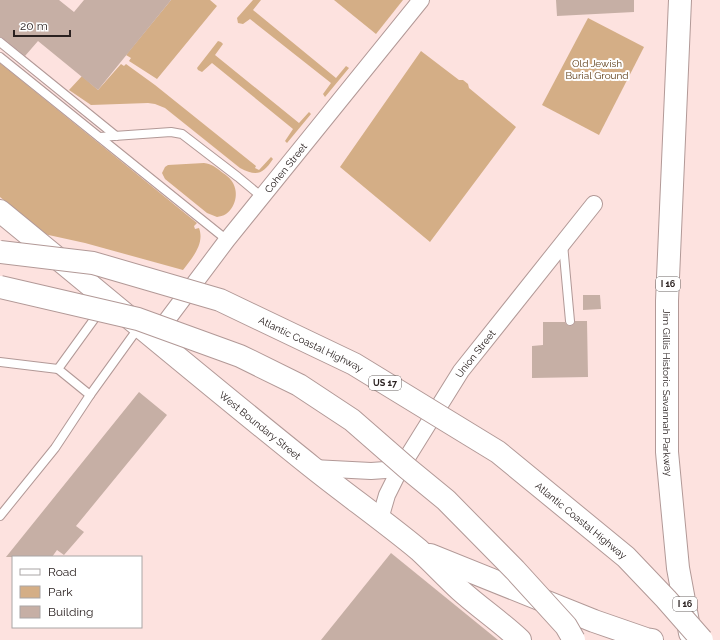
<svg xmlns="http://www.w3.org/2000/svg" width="720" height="640" viewBox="0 0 720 640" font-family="Raleway,sans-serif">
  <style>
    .green { fill: #d4ae86 }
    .building { fill: #c6afa5 }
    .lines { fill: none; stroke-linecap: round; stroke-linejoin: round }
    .lane-casing { stroke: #b29997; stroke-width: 10 }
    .street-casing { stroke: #b29997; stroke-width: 18 }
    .secondary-casing { stroke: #b29997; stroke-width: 24 }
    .highway-casing { stroke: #b29997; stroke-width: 24 }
    .lane { stroke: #fff; stroke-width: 8 }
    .street { stroke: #fff; stroke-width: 16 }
    .secondary { stroke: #fff; stroke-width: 22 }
    .highway { stroke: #fff; stroke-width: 22 }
    .highway-bridge-casing { stroke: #b29997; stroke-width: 24; stroke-linecap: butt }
    .highway-bridge { stroke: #fff; stroke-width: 22 }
    .labels { text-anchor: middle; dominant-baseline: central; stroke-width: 4; stroke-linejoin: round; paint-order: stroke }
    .shield { fill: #fff; stroke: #6a6463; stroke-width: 1 }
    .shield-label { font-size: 9px; font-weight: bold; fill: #2a2120 }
    .park-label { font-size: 10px; fill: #61411b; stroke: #fff }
    .street-label { font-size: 10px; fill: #2a2120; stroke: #fff }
  </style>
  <rect width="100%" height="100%" fill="#fde2df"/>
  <!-- green -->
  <g class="green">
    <path d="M171,0H210L217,6L157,79L129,61L131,58L126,55Z"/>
    <path d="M253,0H261L253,10L336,78L346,66L349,68L325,97L323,94L331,83L250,19L243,24L238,23L237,18Z"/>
    <path d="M334,0H403L376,34Z"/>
    <path d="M588,18L644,47L599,135L542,105Z"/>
    <path d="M218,41L221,42L223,44L215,55L299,123L309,112L311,114L287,143L285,141L293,129L212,63L202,72L198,70L197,68Z"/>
    <path d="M421,51L459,80H463L468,84L469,88L516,127L430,242L340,167Z"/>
    <path d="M0,63L197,223L194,226L195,229L199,228C205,244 192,258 183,270L85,243L44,234L0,197Z"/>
    <path d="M121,64L124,66L126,64L155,85L256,166L255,168L259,170L271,157L273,159C263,174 257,177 240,168L165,108L155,104L148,103L91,105L69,90L82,76L98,90Z"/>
    <path d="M204,163C212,164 217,168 223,173C226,175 229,177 231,180C239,190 237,206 226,214C223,216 220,216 217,217L207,213L165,179L162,173L165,167L168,165Z"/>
  </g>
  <!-- building -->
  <g class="building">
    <path d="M0,0H59L74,12L84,0H171L98,90L38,41L25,56L3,38L0,37Z"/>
    <path d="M556,0H634V12L557,16Z"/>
    <path d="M583,295H600L601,309L583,310Z"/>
    <path d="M575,321H587L588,377L532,378V346L543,345V322H565L566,324L570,326L573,325Z"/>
    <path d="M139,392L167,415L76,526L84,532L64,555L57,550L52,557H6Z"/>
    <path d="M391,553L498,640H321Z"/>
  </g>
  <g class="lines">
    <defs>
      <g id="lane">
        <path d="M0,42L116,136"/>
        <path d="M0,57L227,240"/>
        <path d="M100,137L171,132L182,134L238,177L262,197"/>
        <path d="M563,244L570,321"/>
        <path d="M0,362L58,369"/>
        <path d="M90,395L58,369L100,311"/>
        <path d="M0,516L55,448L90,395L139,327"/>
      </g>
      <g id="street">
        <path id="s1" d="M155,336L227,240L421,0"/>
        <path d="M313,468L371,471L400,469"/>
        <path id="s2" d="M380,519L387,495L400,469L461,371L594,204"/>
      </g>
      <g id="secondary">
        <path id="s3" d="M0,211C104,296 207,383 312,467C347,495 384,521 419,550C433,563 446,577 460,590C480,608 501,622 520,640"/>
        <path d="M430,555L594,621L646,639L652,640"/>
      </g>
      <g id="highway">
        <path id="s4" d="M680,0L667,301V452L678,568L690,633"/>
      </g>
    </defs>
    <!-- lane casing -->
    <use href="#lane" class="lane-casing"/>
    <!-- street casing -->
    <use href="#street" class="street-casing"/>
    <!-- secondary casing -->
    <use href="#secondary" class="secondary-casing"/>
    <!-- highway casing -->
    <use href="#highway" class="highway-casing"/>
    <!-- lane -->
    <use href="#lane" class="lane"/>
    <!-- street -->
    <use href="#street" class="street"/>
    <!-- secondary -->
    <use href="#secondary" class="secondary"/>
    <!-- highway -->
    <use href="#highway" class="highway"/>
    <defs>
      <g id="highway-bridge">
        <path id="s5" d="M0,252L93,263L220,300L354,364L498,452L626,557L666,599L702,640"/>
        <path d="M0,287L138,319L240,356L299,385L352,420L407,468L446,500L515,570L566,626L574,640"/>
      </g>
    </defs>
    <!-- highway-bridge casing -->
    <use href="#highway-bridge" class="highway-bridge-casing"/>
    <!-- highway-bridge -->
    <use href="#highway-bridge" class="highway-bridge"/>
  </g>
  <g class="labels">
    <!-- shield labels -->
    <g class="shield">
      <rect x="656" y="277" width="24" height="14" rx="3"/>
      <rect x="369" y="376" width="32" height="14" rx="3"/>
      <rect x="673" y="597" width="24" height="14" rx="3"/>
    </g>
    <g class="shield-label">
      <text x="668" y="284">I 16</text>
      <text x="385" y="383">US 17</text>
      <text x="685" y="604">I 16</text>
    </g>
    <!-- park labels -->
    <g class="park-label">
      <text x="597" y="63">Old Jewish<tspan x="597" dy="12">Burial Ground</tspan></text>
    </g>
    <!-- street labels -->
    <g class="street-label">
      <text stroke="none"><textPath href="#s1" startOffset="213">Cohen Street</textPath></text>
      <text stroke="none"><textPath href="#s5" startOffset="327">Atlantic Coastal Highway</textPath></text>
      <text stroke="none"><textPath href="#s2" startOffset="192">Union Street</textPath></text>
      <text stroke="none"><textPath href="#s4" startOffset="393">Jim Gillis Historic Savannah Parkway</textPath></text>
      <text stroke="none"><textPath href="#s3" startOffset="337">West Boundary Street</textPath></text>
      <text stroke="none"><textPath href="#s5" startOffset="651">Atlantic Coastal Highway</textPath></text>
    </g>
  </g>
  <!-- legend -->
  <rect x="12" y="556" width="130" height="72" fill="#ffffff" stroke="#aaa6a6"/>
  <rect x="20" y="569" width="20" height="6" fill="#ffffff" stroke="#aaa6a6"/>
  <text x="48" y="576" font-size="12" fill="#2a2120">Road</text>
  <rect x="20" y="586" width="20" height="12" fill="#d4ae86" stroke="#aaa6a6"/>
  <text x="48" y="596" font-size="12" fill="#2a2120">Park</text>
  <rect x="20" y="606" width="20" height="12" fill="#c6afa5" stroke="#aaa6a6"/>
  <text x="48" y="616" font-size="12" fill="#2a2120">Building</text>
  <!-- scale -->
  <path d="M14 30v6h56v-6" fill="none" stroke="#2a2120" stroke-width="2"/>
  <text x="20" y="30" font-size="12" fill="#2a2120" stroke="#ffffff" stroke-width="3" paint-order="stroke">20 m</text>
</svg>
